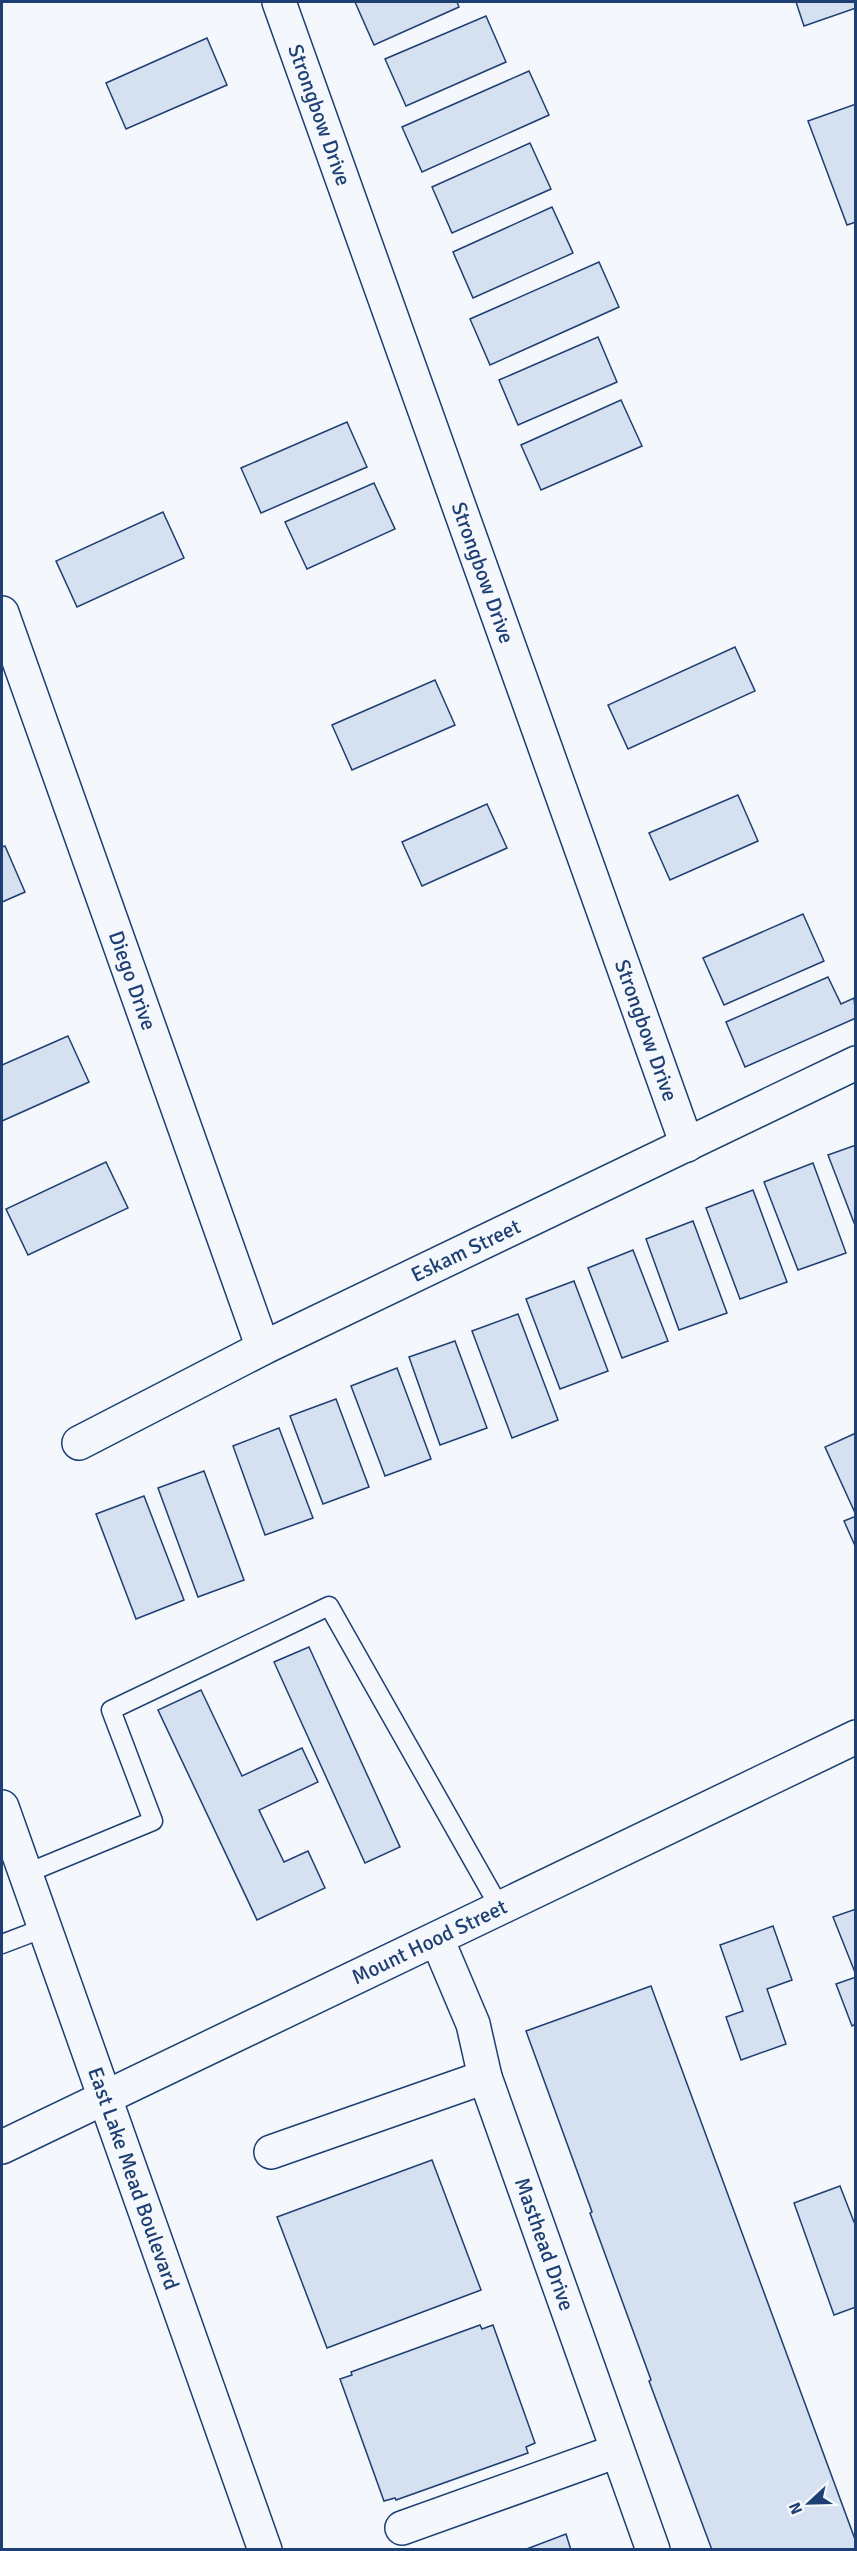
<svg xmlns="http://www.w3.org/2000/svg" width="857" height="2551" viewBox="0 0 857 2551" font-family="Signika,sans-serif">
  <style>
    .building { fill: #d5e0f0; stroke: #1d3f73; stroke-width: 1.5 }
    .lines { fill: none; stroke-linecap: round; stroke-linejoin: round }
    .service-casing { stroke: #1d3f73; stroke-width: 21 }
    .minor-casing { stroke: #1d3f73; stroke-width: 36 }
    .tertiary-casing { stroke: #1d3f73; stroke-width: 36 }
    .primary-casing { stroke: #1d3f73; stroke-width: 36 }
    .service { stroke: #f4f7fb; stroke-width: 18 }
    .minor { stroke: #f4f7fb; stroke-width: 33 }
    .tertiary { stroke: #f4f7fb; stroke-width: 33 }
    .primary { stroke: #f4f7fb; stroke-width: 33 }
    .labels { text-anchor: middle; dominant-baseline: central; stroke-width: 4.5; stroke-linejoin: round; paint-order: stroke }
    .street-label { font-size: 21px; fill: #1d3f73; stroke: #f4f7fb }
  </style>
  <rect width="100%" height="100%" fill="#f4f7fb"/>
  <!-- building -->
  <g class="building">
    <path d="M355,2H457L459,7L374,45Z"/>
    <path d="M796,2H856V8L804,26Z"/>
    <path d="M486,16L506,62L406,106L385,59Z"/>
    <path d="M207,38L227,85L126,129L106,83Z"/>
    <path d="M529,71L549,115L422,172L402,127Z"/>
    <path d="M856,104V222L847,225L808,121Z"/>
    <path d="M530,143L551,189L452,233L432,187Z"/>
    <path d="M552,207L573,253L473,298L453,252Z"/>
    <path d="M599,262L619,307L490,365L470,319Z"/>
    <path d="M598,337L617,382L518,425L499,380Z"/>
    <path d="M621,400L642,446L541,490L521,445Z"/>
    <path d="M347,422L367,467L261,513L241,468Z"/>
    <path d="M374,483L395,529L307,569L285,522Z"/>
    <path d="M163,512L184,558L77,607L56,561Z"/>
    <path d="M735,647L755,691L628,749L608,705Z"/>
    <path d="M435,680L455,725L352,770L332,725Z"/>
    <path d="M738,795L758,841L670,880L649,833Z"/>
    <path d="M487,804L507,848L422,886L402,842Z"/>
    <path d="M5,846L25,892L2,902V847Z"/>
    <path d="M803,914L824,961L724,1005L703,958Z"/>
    <path d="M828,977L841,1004L854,998L856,1018L745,1067L726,1022Z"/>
    <path d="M68,1036L89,1082L2,1121V1065Z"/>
    <path d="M856,1145V1228L828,1155Z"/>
    <path d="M106,1162L128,1208L28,1255L6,1209Z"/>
    <path d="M813,1163L846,1253L798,1270L764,1182Z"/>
    <path d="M753,1190L787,1282L740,1299L706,1208Z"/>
    <path d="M693,1221L727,1313L679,1330L646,1239Z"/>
    <path d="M633,1250L668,1341L622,1358L588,1268Z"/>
    <path d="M574,1281L608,1371L560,1389L526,1299Z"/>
    <path d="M518,1314L558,1420L512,1438L472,1331Z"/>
    <path d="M455,1341L487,1428L440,1445L409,1357Z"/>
    <path d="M397,1368L431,1459L385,1476L351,1386Z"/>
    <path d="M336,1399L369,1487L323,1504L290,1416Z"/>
    <path d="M279,1428L313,1518L265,1535L233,1446Z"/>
    <path d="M856,1433V1515L825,1447Z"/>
    <path d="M204,1471L244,1580L198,1597L158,1488Z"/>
    <path d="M144,1496L184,1600L136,1619L96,1514Z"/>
    <path d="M856,1516V1548L844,1521Z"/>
    <path d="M309,1647L400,1847L365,1863L274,1662Z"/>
    <path d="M201,1690L242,1776L302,1748L318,1782L259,1810L284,1862L308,1851L325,1888L257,1920L158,1710Z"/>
    <path d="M856,1909V1975L833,1917Z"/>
    <path d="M773,1926L792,1980L767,1989L786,2044L741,2060L726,2017L743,2011L720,1945Z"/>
    <path d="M856,1977V2024L852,2026L836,1984Z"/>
    <path d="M651,1986L856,2542V2550H712L649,2381L651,2380L590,2213L592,2212L526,2031Z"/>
    <path d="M432,2160L481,2290L327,2348L277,2217Z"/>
    <path d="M840,2186L854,2222L856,2221V2307L834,2315L794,2203Z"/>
    <path d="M480,2325L482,2329L493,2325L535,2443L526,2447L528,2453L396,2500L395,2498L384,2501L340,2379L352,2375L351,2372Z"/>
    <path d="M566,2534L571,2550H524Z"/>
  </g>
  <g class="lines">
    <defs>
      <g id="service">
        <path d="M25,1874L153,1821L111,1710L329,1606L500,1908"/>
        <path d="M2,1944L44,1928"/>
      </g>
      <g id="minor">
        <path id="s1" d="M279,2L687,1145"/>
        <path id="s2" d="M2,613L263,1348"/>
        <path id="s3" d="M79,1443L263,1348L856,1063"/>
        <path id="s4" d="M437,1939L473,2024L485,2077L653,2550"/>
        <path d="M271,2152L485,2077"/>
        <path d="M402,2528L617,2451"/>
      </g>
      <g id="tertiary">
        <path id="s5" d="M2,2147L856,1737"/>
      </g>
      <g id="primary">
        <path id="s6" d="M2,1807L265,2550"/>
      </g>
    </defs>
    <!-- service casing -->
    <use href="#service" class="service-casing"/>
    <!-- minor casing -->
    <use href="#minor" class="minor-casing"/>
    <!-- tertiary casing -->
    <use href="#tertiary" class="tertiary-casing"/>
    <!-- primary casing -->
    <use href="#primary" class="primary-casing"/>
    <!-- service -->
    <use href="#service" class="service"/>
    <!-- minor -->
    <use href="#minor" class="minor"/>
    <!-- tertiary -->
    <use href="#tertiary" class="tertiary"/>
    <!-- primary -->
    <use href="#primary" class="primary"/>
  </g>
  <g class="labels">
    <!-- street labels -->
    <g class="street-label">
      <text stroke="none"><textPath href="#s1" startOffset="120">Strongbow Drive</textPath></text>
      <text stroke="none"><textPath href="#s1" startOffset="606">Strongbow Drive</textPath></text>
      <text stroke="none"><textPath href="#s2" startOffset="390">Diego Drive</textPath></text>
      <text stroke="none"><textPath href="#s1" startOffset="1092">Strongbow Drive</textPath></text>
      <text stroke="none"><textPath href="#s3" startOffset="432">Eskam Street</textPath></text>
      <text stroke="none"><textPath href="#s5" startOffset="474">Mount Hood Street</textPath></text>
      <text stroke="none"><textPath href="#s6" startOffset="394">East Lake Mead Boulevard</textPath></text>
      <text stroke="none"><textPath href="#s4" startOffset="324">Masthead Drive</textPath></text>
    </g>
  </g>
  <!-- border -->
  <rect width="857" height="2551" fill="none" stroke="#1d3f73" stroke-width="6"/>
  <!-- north arrow -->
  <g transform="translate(809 2503) rotate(248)" stroke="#f4f7fb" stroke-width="4.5" paint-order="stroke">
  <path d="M0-4.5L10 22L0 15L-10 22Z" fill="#1d3f73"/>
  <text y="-9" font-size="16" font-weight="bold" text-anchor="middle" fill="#1d3f73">N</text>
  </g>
</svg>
